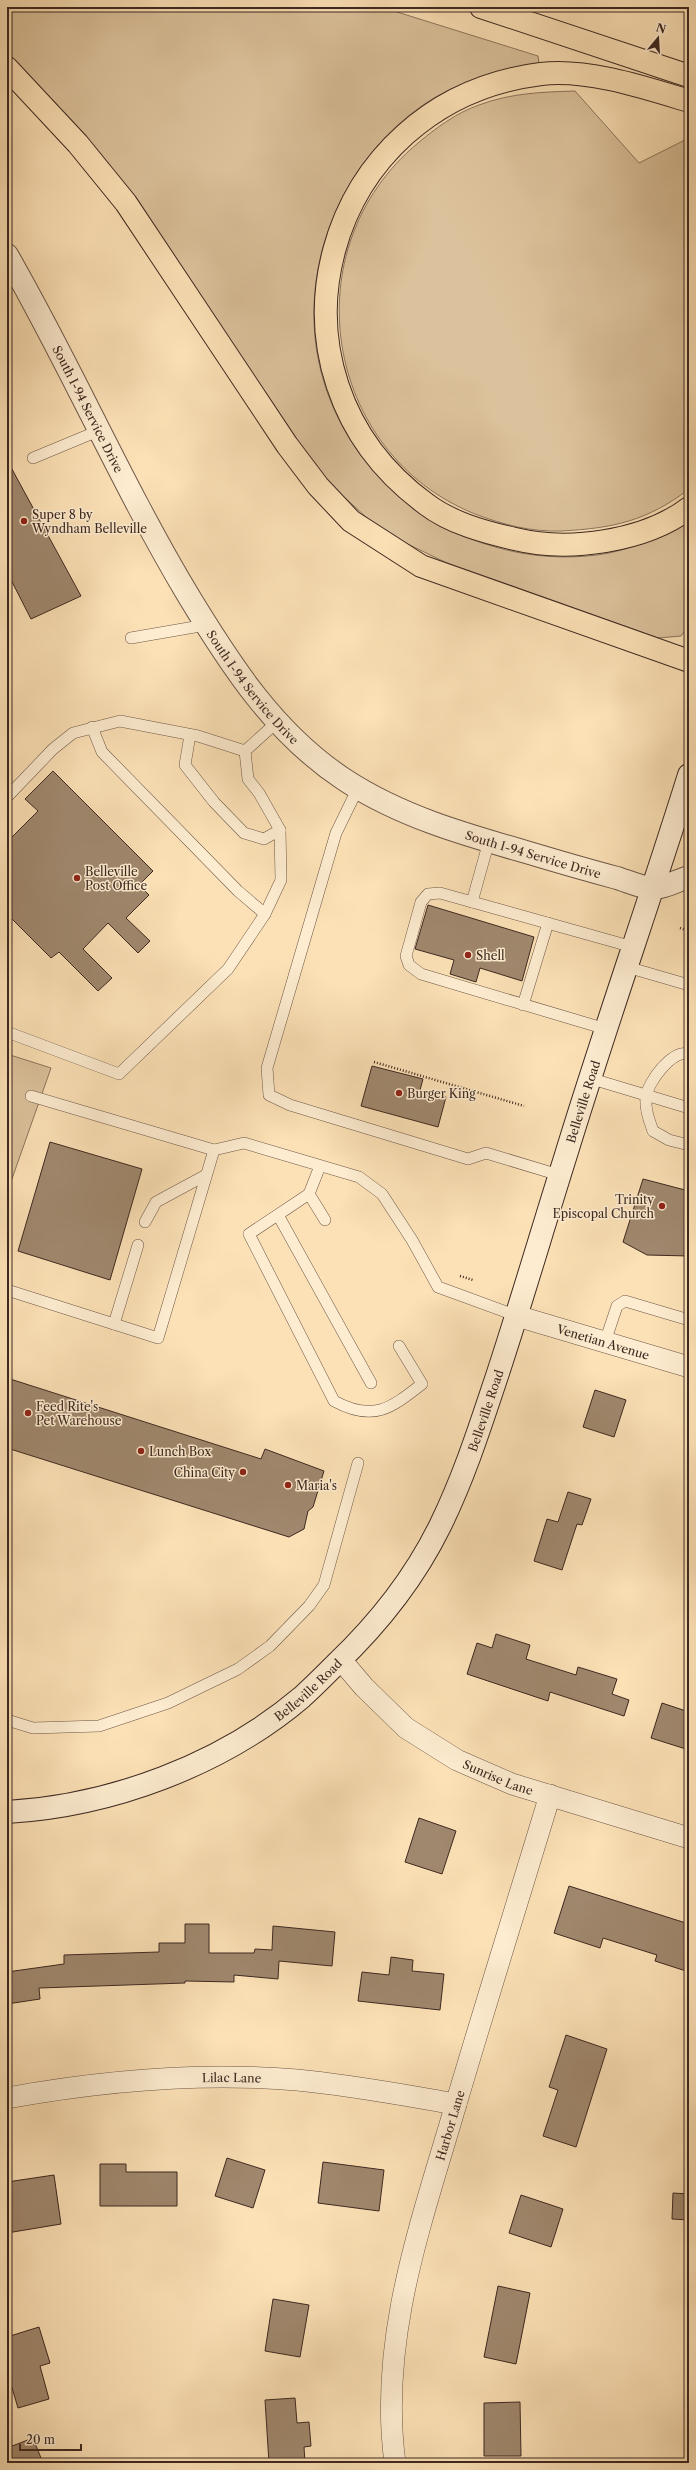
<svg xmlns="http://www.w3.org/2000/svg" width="696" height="2470" viewBox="0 0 696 2470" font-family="'Libre Caslon Text',serif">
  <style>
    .green { fill: #dcc29c; stroke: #8c755e }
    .building { fill: #a0886e; stroke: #3d2820 }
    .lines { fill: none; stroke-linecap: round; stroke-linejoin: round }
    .service-casing { stroke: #6d5646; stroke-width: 12 }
    .minor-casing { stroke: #6d5646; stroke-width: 22 }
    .tertiary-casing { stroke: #6d5646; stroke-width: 24 }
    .secondary-casing { stroke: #3d2820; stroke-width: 24 }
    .motorway-casing { stroke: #3d2820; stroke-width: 24 }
    .path { stroke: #3d2820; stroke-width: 2.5; stroke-dasharray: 1 2; stroke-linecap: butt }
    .service { stroke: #fdecd0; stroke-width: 11 }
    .minor { stroke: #fdecd0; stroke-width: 21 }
    .tertiary { stroke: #fdecd0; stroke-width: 22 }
    .secondary { stroke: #fdecd0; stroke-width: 22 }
    .motorway { stroke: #fce1b6; stroke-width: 22 }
    .poi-dot { fill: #8f2418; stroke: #fdecd0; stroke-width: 1.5 }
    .labels { text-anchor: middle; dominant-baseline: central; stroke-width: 3; stroke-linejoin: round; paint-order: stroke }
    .street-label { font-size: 12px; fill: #3d2820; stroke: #fdecd0 }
    .poi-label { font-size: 12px; fill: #3d2820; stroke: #fdecd0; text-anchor: start }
  </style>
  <rect width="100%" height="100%" fill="#fce1b6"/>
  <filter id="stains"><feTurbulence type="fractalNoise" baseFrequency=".005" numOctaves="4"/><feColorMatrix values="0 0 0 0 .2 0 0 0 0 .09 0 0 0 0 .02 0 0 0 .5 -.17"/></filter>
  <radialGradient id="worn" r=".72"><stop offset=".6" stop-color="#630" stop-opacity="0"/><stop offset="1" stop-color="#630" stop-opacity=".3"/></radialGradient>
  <!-- green -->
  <g class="green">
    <path d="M7,7H381L538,56L539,63C502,70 466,79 434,98C333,160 286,292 331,402C373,507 486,569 597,555C629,551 661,536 689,521V625L681,636L658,638L447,563L397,539L366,517L331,485L297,443L115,174L76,125L7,52Z"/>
    <path d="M575,91L639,163L689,138V489C647,521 614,528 562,531C531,532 504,525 475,514C323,453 291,248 418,143C436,128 456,113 479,105C511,93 542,92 575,91Z"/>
    <path d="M7,1054L51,1068L7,1193Z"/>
  </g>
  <!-- building -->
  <g class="building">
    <path d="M7,460L81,596L31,619L7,572Z"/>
    <path d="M53,771L153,871L139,885L149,895L126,918L150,941L138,953L108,923L83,949L112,978L98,991L59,952L51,958L7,914V842L38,811L25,799Z"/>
    <path d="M428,905L534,937L522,981L480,968L476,982L450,974L454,960L415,949Z"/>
    <path d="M372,1066L423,1079L420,1090L446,1097L438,1127L361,1106Z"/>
    <path d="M50,1142L142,1169L110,1280L18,1251Z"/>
    <path d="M643,1179L689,1191V1256L647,1255L623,1242Z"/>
    <path d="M7,1378L261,1459L265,1449L324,1471L313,1507L308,1511L304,1529L289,1537L7,1448Z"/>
    <path d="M595,1390L626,1400L614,1437L583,1427Z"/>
    <path d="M568,1492L591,1499L582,1525L577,1524L562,1570L534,1561L547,1519L558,1522Z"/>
    <path d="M496,1634L530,1645L526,1659L576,1675L578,1667L617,1679L612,1694L629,1700L624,1716L550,1692L548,1701L467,1674L477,1643L492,1648Z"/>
    <path d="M662,1703L689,1712V1750L651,1738Z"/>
    <path d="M419,1818L456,1831L442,1874L405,1862Z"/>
    <path d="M569,1886L689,1924V1972L655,1961L657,1955L603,1938L600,1948L554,1933Z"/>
    <path d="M185,1924H209V1953H254L255,1949L272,1950L273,1926L335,1932L332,1966L279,1961L278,1979L234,1975V1982L185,1981V1983L39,1988L40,1999L7,2004V1972L64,1964V1955L159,1952V1943H185Z"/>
    <path d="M391,1957L413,1960L412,1971L444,1974L440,2010L358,2001L362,1972L389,1975Z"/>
    <path d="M566,2035L607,2049L576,2147L543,2136L558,2090L549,2087Z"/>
    <path d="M227,2158L265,2170L253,2208L215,2196Z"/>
    <path d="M323,2162L384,2170L379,2211L318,2203Z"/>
    <path d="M100,2164H126V2172H177V2206H100Z"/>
    <path d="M54,2175L61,2224L7,2233V2182Z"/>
    <path d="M673,2193L689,2194V2220L672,2219Z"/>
    <path d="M521,2195L563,2209L551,2247L509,2233Z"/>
    <path d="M498,2286L530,2293L516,2364L484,2357Z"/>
    <path d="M273,2299L309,2305L300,2357L265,2351Z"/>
    <path d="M39,2327L50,2363L40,2366L49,2399L18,2408L7,2371V2337Z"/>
    <path d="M295,2398L297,2423L309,2422L311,2446L304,2447L305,2463H269L265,2400Z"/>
    <path d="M520,2402L521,2456H484V2403Z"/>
    <path d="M33,2438L43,2463H7V2448Z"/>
  </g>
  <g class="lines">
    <defs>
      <g id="service">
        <path d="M33,458L98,431"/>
        <path d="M131,638L206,625"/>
        <path d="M92,727L102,752L238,891L265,914"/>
        <path d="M190,735L185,765L214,802L244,833L264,839L280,830"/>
        <path d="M358,788L336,833L287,1000L267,1068L269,1095L290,1105L468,1159L486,1153L559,1175"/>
        <path d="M7,797L53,749L73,733L120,721L198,736L245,751L277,722"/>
        <path d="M472,902L489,841"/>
        <path d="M627,967L689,985"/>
        <path d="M523,1005L548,923"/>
        <path d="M606,1029L421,974L409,965L406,956L421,902L428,894L440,893L633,947"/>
        <path d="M7,1032L119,1074L228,969L265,914L281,880L280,830L259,793L248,779L245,751"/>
        <path d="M689,1054C672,1049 648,1082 646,1097C645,1109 649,1120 653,1131L669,1140L689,1145"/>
        <path d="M589,1078L689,1108"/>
        <path d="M31,1096L214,1150"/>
        <path d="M320,1166L309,1194L249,1234L334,1401C373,1422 390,1409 422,1384L399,1346"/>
        <path d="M309,1194L325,1220"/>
        <path d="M278,1215L371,1383"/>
        <path d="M145,1222L156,1202L206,1175"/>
        <path d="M7,1290L158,1338L214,1150L244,1143L359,1177L382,1194L412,1240L438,1287L517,1316"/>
        <path d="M114,1324L138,1245"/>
        <path d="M605,1342L617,1306L625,1301L689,1320"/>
        <path d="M7,1720L33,1728L99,1726L168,1703L238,1669L270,1646L309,1606L324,1585L358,1463"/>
      </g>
      <g id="minor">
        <path id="s1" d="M517,1316L689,1367"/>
        <path id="s2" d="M341,1660L364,1687L406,1728L457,1760L512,1784L689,1838"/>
        <path id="s3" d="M7,2098C101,2081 201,2072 297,2080C351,2085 403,2095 456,2104"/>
        <path id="s4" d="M395,2463C379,2344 418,2232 451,2121C483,2012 517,1904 550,1795"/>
      </g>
      <g id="tertiary">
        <path id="s5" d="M7,255C71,366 122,485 188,595C231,666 275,734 345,780C400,816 463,834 526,852C556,861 587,870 617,878C627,881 640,887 651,888C662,889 678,880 689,877"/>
      </g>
      <g id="secondary">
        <path id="s6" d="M7,1812C111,1806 222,1765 302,1697C314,1686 325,1675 336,1664C378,1624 414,1579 440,1526C464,1477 480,1427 497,1376C521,1303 542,1231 565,1158C604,1030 649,903 689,775"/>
      </g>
      <g id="motorway">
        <path d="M481,7L689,76"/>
        <path d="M7,68L78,144L126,203L287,445L318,486L351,521L421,566L689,661"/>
        <path d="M689,101C646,88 586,68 541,74C322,101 247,373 426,504C451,523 484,532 515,539C568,552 644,542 689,508"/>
      </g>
    </defs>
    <!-- service casing -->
    <use href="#service" class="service-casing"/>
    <!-- minor casing -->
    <use href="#minor" class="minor-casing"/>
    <!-- tertiary casing -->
    <use href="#tertiary" class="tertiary-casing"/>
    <!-- secondary casing -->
    <use href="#secondary" class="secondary-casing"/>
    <!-- motorway casing -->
    <use href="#motorway" class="motorway-casing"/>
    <!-- path -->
    <g class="path">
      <path d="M680,928L689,931"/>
      <path d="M374,1062L524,1106"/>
      <path d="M460,1276L473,1280"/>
    </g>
    <!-- service -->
    <use href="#service" class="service"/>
    <!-- minor -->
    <use href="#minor" class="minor"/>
    <!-- tertiary -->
    <use href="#tertiary" class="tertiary"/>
    <!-- secondary -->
    <use href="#secondary" class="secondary"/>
    <!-- motorway -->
    <use href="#motorway" class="motorway"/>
  </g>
  <!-- markers -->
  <g class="poi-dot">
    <circle cx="24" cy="521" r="4"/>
    <circle cx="77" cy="878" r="4"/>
    <circle cx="468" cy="955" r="4"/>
    <circle cx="399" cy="1093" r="4"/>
    <circle cx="662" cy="1206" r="4"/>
    <circle cx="28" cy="1413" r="4"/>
    <circle cx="141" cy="1451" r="4"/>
    <circle cx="243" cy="1472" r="4"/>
    <circle cx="288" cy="1485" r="4"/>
  </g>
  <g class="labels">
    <!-- street labels -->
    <g class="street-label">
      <text stroke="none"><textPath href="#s5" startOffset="174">South I-94 Service Drive</textPath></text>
      <text stroke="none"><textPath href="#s5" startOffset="498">South I-94 Service Drive</textPath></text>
      <text stroke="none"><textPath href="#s5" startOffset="833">South I-94 Service Drive</textPath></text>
      <text stroke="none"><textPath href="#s6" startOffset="991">Belleville Road</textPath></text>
      <text stroke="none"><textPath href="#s1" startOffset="90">Venetian Avenue</textPath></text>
      <text stroke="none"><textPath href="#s6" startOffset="667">Belleville Road</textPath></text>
      <text stroke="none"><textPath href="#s6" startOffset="331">Belleville Road</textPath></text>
      <text stroke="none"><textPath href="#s2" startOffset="199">Sunrise Lane</textPath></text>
      <text stroke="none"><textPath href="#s3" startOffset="226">Lilac Lane</textPath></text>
      <text stroke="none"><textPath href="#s4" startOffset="345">Harbor Lane</textPath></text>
    </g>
    <!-- poi labels -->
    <g class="poi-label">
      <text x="32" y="514">Super 8 by<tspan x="32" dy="14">Wyndham Belleville</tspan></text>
      <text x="85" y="871">Belleville<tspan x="85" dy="14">Post Office</tspan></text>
      <text x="476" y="955">Shell</text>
      <text x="407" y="1093">Burger King</text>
      <text x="654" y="1199" text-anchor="end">Trinity<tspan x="654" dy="14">Episcopal Church</tspan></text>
      <text x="36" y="1406">Feed Rite's<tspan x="36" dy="14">Pet Warehouse</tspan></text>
      <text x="149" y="1451">Lunch Box</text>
      <text x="235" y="1472" text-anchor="end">China City</text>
      <text x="296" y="1485">Maria's</text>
    </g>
  </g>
  <!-- margin -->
  <rect width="696" height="2470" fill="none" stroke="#fce1b6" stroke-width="24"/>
  <rect x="8" y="8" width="680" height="2454" fill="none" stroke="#3d2820" stroke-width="2"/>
  <rect x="12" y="12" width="672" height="2446" fill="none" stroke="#3d2820"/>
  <!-- north arrow -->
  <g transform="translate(658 38) rotate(18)" stroke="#fdecd0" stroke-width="3" paint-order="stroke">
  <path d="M0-3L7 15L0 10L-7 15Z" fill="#3d2820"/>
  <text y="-6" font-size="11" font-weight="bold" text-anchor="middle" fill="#3d2820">N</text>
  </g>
  <!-- scale -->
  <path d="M20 2444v6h61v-6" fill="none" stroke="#3d2820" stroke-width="2"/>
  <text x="26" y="2444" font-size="12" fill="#3d2820" stroke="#fdecd0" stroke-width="3" paint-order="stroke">20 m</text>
  <rect width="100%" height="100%" filter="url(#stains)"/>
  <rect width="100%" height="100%" fill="url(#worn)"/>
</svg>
